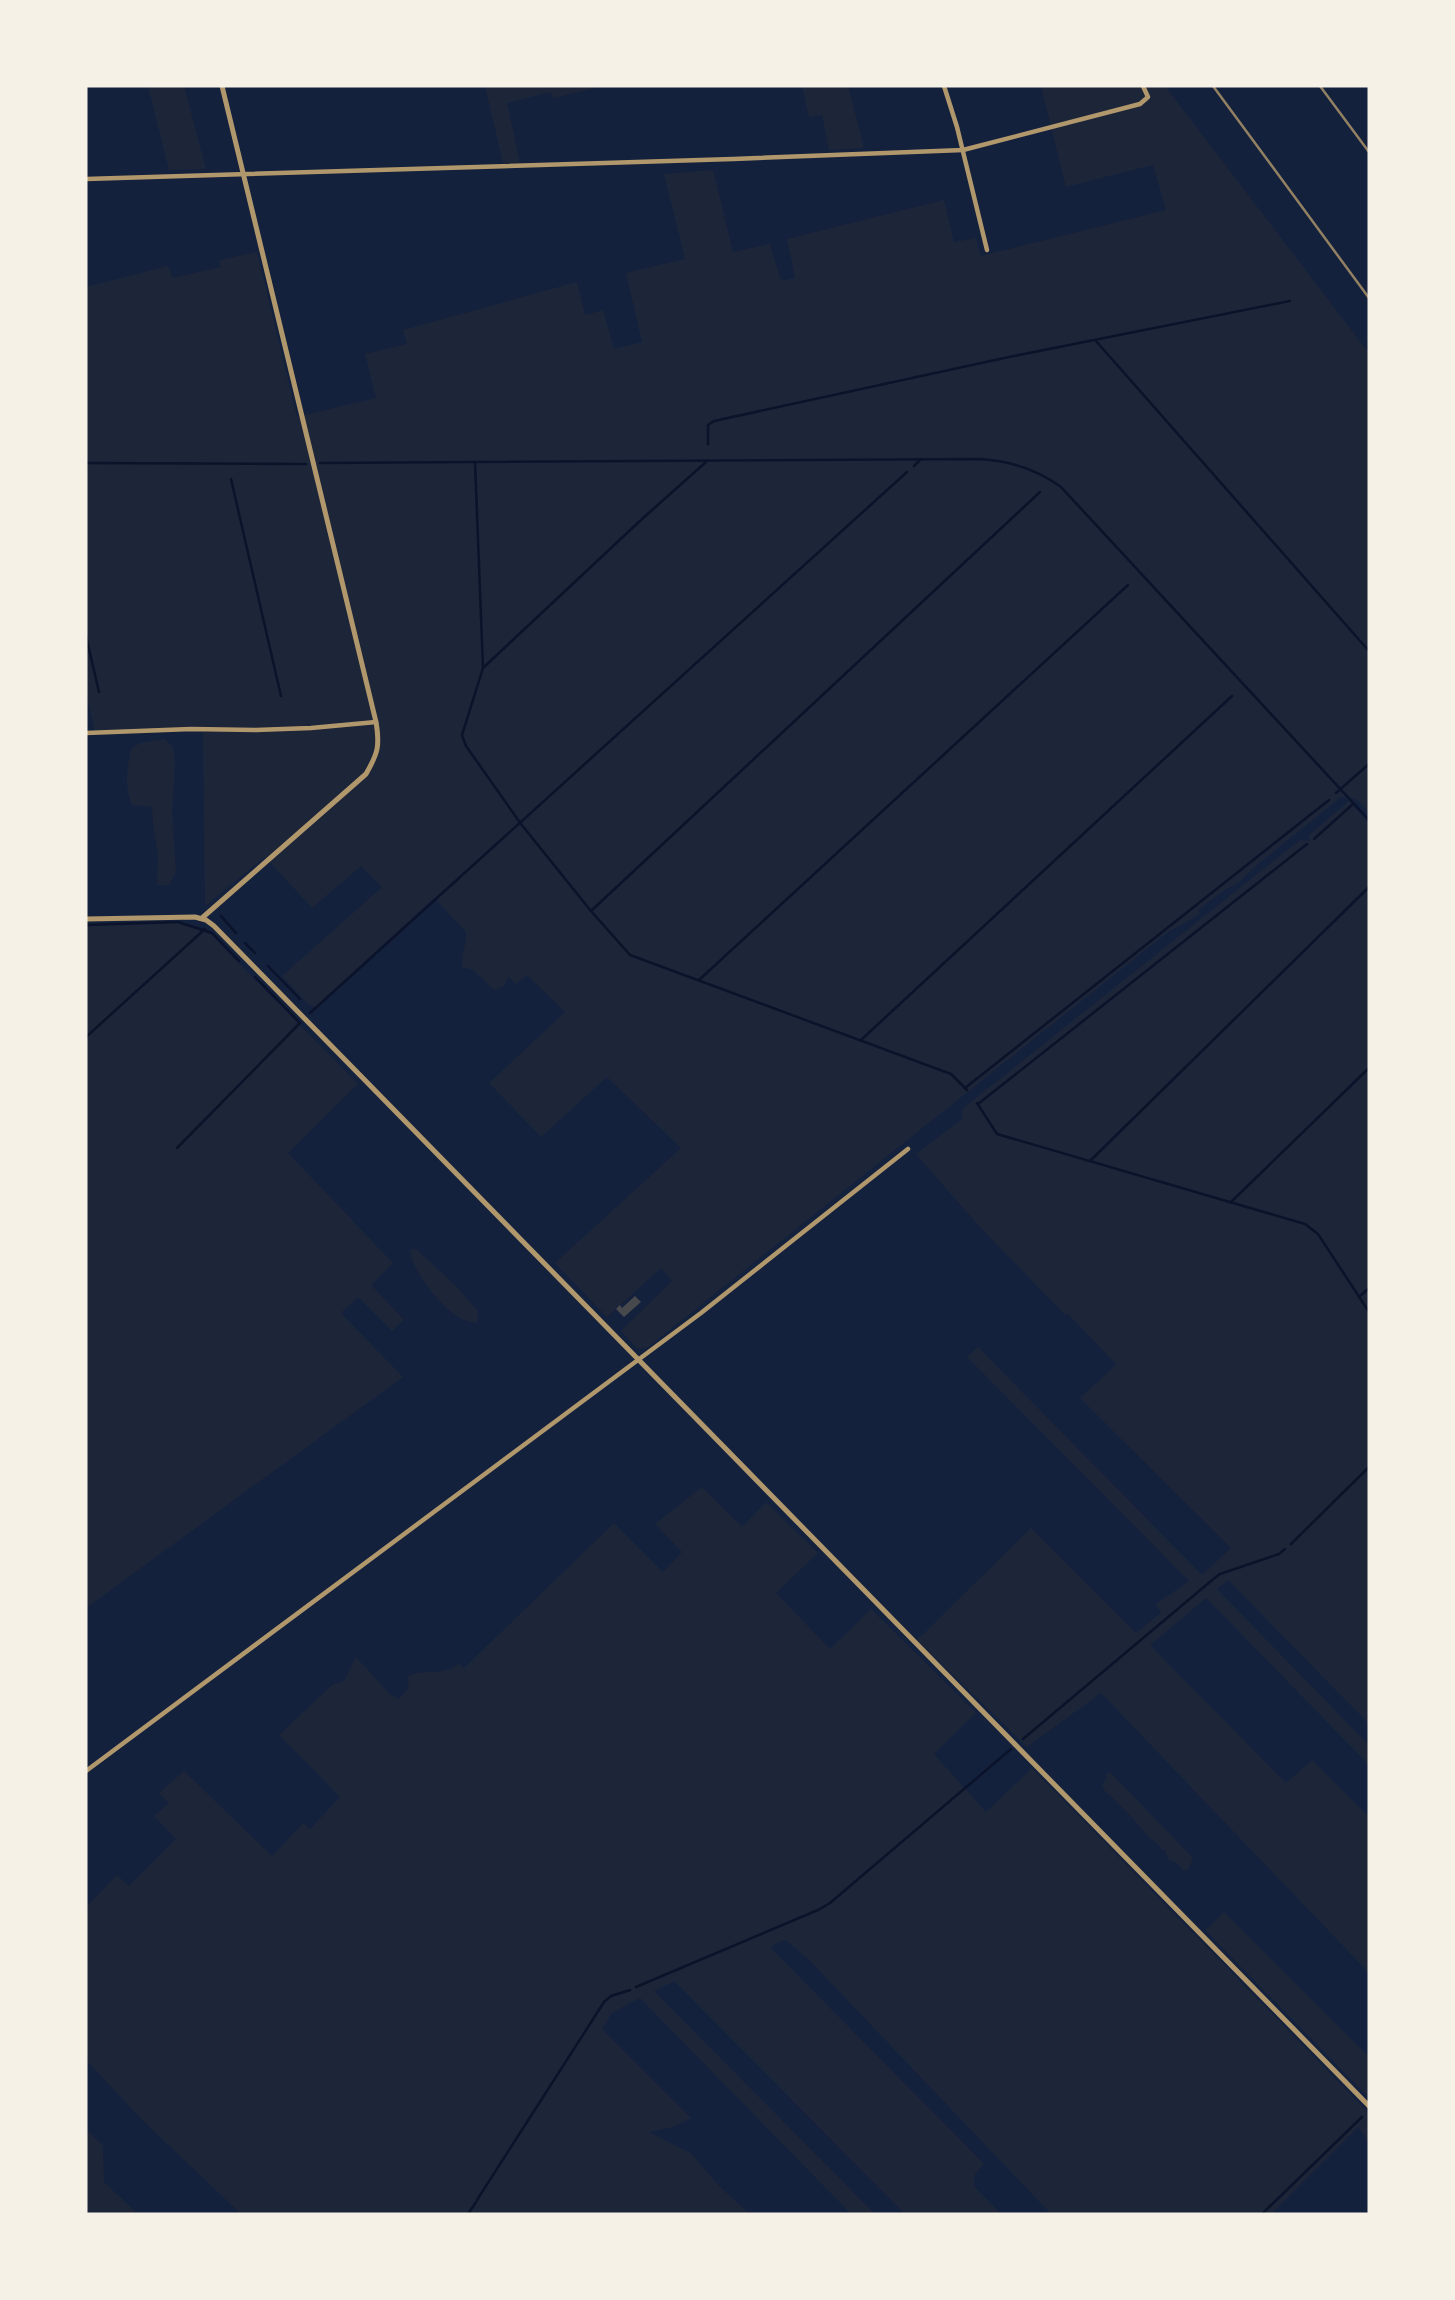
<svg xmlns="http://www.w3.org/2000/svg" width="1455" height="2300" viewBox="0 0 1455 2300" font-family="Figtree,sans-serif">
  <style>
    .green { fill: #1d2539 }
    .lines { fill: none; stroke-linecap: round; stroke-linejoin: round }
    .stream { stroke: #0b132b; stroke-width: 2.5 }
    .building { fill: #48494c }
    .minor { stroke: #b1986c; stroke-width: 4.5 }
    .tertiary { stroke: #b1986c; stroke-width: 5 }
    .rail { stroke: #918062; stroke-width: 2.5 }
  </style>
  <rect width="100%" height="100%" fill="#14213d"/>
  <!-- green -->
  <g class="green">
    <path d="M148,86H184L206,169L169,170Z"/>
    <path d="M485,86H604L553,98L551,92L507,103L521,167H504Z"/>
    <path d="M802,86H848L864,148L829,150L822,115L809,117Z"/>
    <path d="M1041,86H1165L1369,353V813L1356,799L1341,797L1257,865L1239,882L1223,891L1199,909V915L1168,932L648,1347L638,1349L621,1331L672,1281L661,1268L607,1317L555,1263L681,1148L607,1077L541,1137L489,1083L565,1012L527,975L516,984L509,977L504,986L494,990L473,970L462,967C462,954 466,944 466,932L434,898L316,1007L309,1005L282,976L382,887L361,866L312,908L265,857L205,906L203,731L95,732L86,693V287L168,266L173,278L220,267L219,260L257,252L297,417L376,398L365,354L407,344L403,330L577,282L585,315L603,310L614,349L642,342L626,273L685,259L664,174L713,170L733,252L770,244L781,281L795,278L787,239L944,200L954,242L976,238L981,256L1166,210L1153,165L1066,187Z"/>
    <path d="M165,739L173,747L175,764L172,812L176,872L169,885H157L158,854L153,825L152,807L132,805C124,787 127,768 131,749L140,743Z"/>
    <path d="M1349,801L1369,824V1724L1228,1580L1217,1589L1369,1745V1765L1206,1598L1150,1645L1286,1783L1312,1760L1369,1817V1973L1101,1693L1027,1747L917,1640L1031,1528L1136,1633L1161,1613L1156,1604L1189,1581L967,1357L978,1347L1202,1575L1231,1548L1080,1398L1116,1365L1115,1363L1067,1313L1065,1315L978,1225L916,1154L963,1118L961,1112L967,1105L1291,847L1300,840L1310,841L1309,835Z"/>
    <path d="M178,922L210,934L358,1084L288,1153L393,1263L371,1285L404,1320L392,1331L358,1297L341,1313L403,1377L86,1608V923Z"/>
    <path d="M416,1249L455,1285L478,1311L477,1323C472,1322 465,1321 460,1318C443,1309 411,1270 410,1250Z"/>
    <path d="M702,1487L742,1527L766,1502L818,1553L776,1593L830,1649L871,1609L976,1713L934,1754L986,1812L1032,1768L1369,2113V2142L1358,2127L1271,2214H1051L809,1960L786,1940L774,1944L771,1948L984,2164L975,2174L974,2186L1001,2214H905L674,1981L654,1991L875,2214H851L640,1998L612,2013L602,2029L691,2118L673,2127L649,2132L692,2154L720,2187L750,2214H241L143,2121L86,2060V1907L117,1875L129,1886L176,1839L154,1816L169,1803L159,1793L184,1771L272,1856L303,1823L310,1829L340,1797L279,1735L332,1685L344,1681L356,1657L389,1693L399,1699L409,1687L407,1677C426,1667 438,1678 459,1664L464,1668L614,1523L663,1572L682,1552L655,1524Z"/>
    <path d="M1110,1772L1193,1858L1188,1870H1183L1177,1863L1168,1859L1165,1850L1161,1849C1158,1842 1151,1840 1146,1834C1134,1819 1119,1803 1104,1790L1102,1784L1107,1779L1106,1775Z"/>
    <path d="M1224,1912L1369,2057V2098L1205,1930Z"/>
    <path d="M86,2129L103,2146L104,2182L138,2214H86Z"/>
  </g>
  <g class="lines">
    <!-- stream -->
    <g class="stream">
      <path d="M1096,341L1369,651"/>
      <path d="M708,444V425L714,421L1009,357L1290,301"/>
      <path d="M475,462L483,668L462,735L466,746L521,824L591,911L630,955L951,1074L967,1090"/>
      <path d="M86,463L306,464"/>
      <path d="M320,463L981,459C1011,461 1036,469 1061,487L1369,820"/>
      <path d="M914,466L921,459"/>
      <path d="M231,479L281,696"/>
      <path d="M86,636L99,692"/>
      <path d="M483,668L642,519L706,462"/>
      <path d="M1336,793L1369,764"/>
      <path d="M1314,839L1353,804"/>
      <path d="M591,911L1040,492"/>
      <path d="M221,916L236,933"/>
      <path d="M86,925L178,922L212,933L239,961"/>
      <path d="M245,943L255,953"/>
      <path d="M268,966L300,999"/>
      <path d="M699,980L1128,585"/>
      <path d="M310,1013L907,472"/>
      <path d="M86,1037L205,929"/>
      <path d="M861,1040L1232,696"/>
      <path d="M965,1088L1329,800"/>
      <path d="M977,1103L997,1134L1305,1224L1318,1234L1369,1312"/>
      <path d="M978,1104L1307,844"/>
      <path d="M177,1148L300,1023L255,977"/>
      <path d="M1090,1161L1369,887"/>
      <path d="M1231,1202L1369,1068"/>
      <path d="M1359,1297L1369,1288"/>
      <path d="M1291,1544L1369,1467"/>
      <path d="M1023,1739L1211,1581L1220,1574L1279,1554L1285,1549"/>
      <path d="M636,1987L818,1910L830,1903L1011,1749"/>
      <path d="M477,2200L604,2002L611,1996L630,1990"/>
      <path d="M468,2214L476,2202"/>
      <path d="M1262,2214L1362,2117"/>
    </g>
  </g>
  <!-- building -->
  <path class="building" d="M635,1296L641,1302L624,1317L616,1309L620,1305L622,1308Z"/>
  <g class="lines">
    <!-- minor -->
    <g class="minor">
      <path d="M944,86L957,127L987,250"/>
      <path d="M86,179L733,159L963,150L1140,104L1148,97L1143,86"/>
      <path d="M86,733L191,729L256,730L311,728L376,722"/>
      <path d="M86,1771L701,1313L908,1149"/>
    </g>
    <!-- tertiary -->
    <g class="tertiary">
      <path d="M202,918L366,774C378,753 380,746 376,722L222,86"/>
      <path d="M86,919L195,917L206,920L214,926L1369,2106"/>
    </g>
    <!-- rail -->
    <g class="rail">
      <path d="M1213,86L1369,298"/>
      <path d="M1320,86L1369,152"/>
    </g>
  </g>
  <!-- border -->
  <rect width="1455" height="2300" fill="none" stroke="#f6f1e7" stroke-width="175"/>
</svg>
